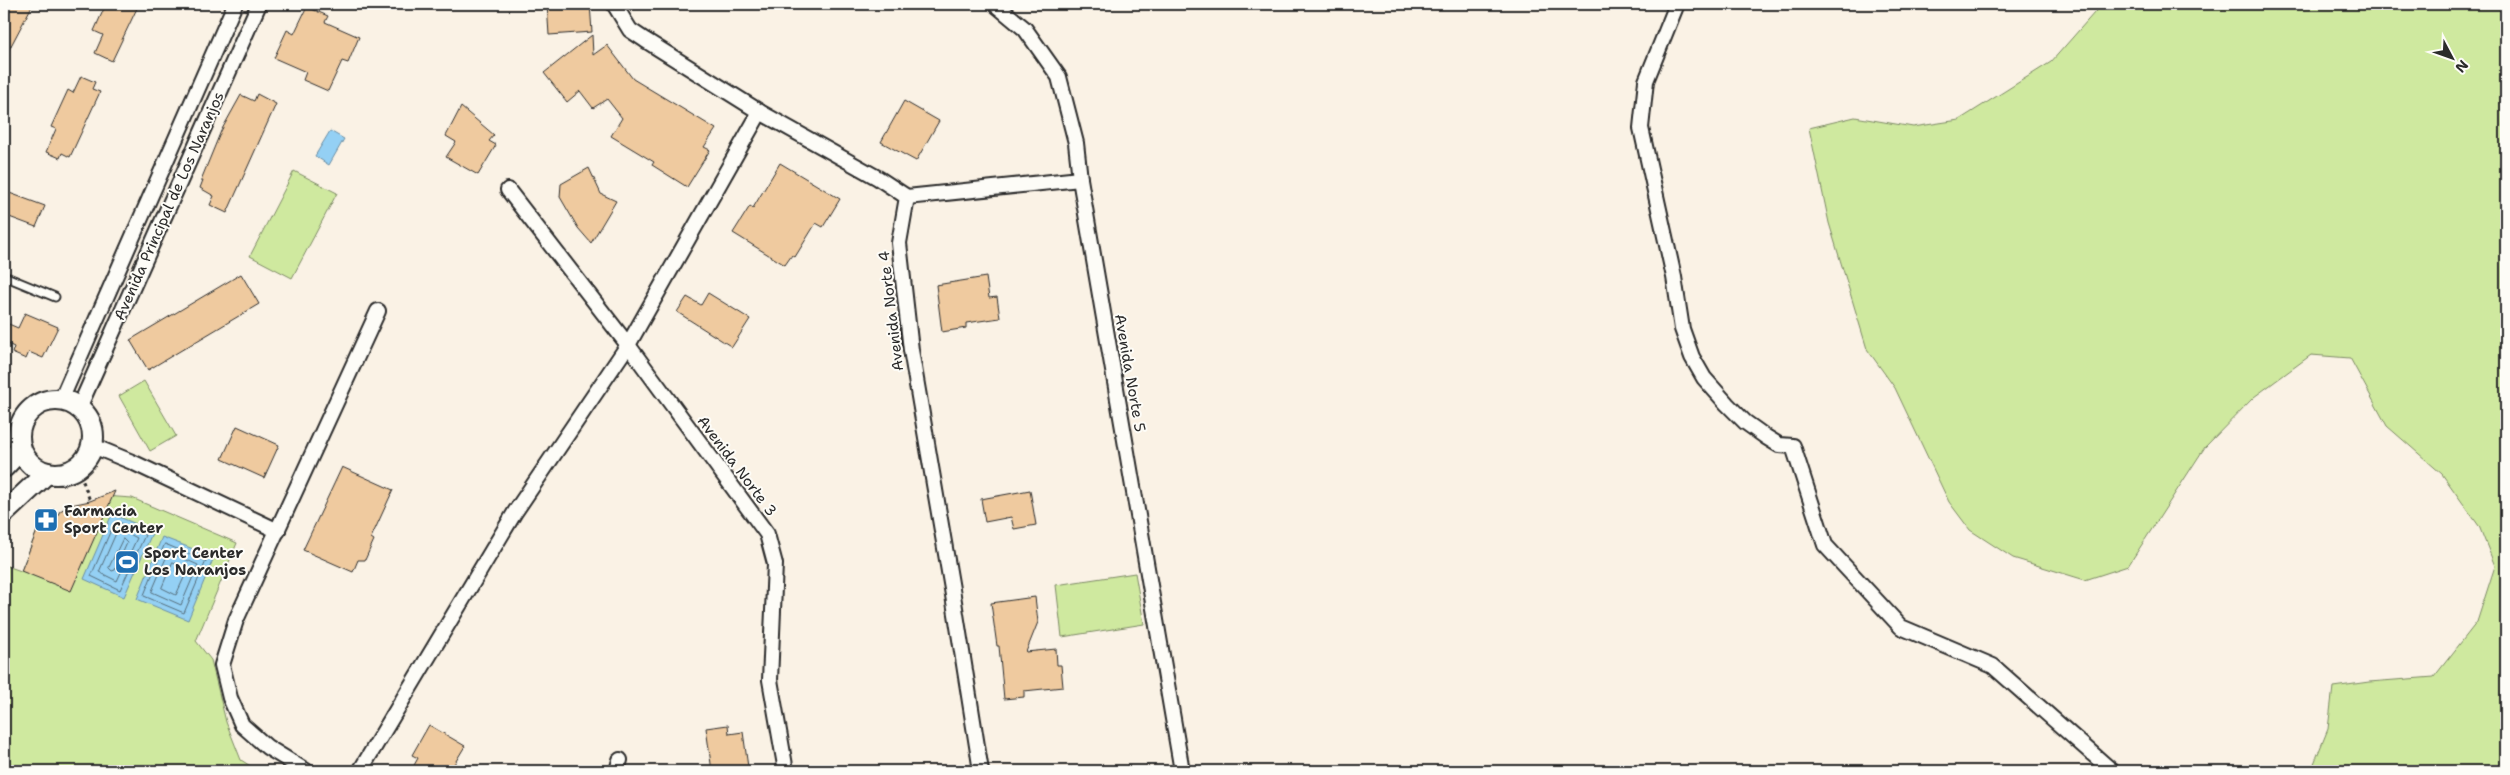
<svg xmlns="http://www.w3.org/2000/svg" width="2510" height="775" viewBox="0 0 2510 775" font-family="'Shantell Sans',sans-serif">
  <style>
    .green { fill: #cfe99f; stroke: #7d8a65 }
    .water { fill: #94d0f4; stroke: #6a8ea4 }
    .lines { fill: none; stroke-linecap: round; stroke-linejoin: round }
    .shore { stroke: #556d7b; stroke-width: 1 }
    .building { fill: #efca9f; stroke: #2b2b2b }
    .lane-casing { stroke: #2b2b2b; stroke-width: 11 }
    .street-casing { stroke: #2b2b2b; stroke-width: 18 }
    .secondary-casing { stroke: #2b2b2b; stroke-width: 24 }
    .path { stroke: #2b2b2b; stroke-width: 3; stroke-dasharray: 4 4; stroke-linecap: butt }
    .lane { stroke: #fdfcf7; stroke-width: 7 }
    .street { stroke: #fdfcf7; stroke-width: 14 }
    .secondary { stroke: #fdfcf7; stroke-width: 20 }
    .labels { text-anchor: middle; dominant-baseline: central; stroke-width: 4; stroke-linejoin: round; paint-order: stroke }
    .street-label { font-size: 15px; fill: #2b2b2b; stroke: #fdfcf7 }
    .poi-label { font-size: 15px; font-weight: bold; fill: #2b2b2b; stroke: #fdfcf7; text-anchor: start }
  </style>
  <rect width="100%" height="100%" fill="#faf2e5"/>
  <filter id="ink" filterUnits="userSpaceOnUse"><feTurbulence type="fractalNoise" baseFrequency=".02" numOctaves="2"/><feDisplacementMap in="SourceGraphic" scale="10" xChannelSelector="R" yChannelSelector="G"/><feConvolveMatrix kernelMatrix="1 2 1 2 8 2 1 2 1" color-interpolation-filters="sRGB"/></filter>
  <g filter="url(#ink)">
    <!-- green -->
    <g class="green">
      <path d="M2102,4H2506V771H2311L2328,729L2333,687L2369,682L2434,677L2477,622L2495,566L2479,526L2442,474L2387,426L2350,358L2311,355L2254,397L2205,447L2128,566L2085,580L2013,558L1970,530L1949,502L1895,388L1867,349L1829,223L1809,128L1855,117L1913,127L1959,120L2051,62Z"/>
      <path d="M294,171L337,193L292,278L250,256Z"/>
      <path d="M144,381L176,436L150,451L119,396Z"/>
      <path d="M104,496L132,498L237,543L196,641L211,660L226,722L241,760L258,771H4V565L21,571L43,516L54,521Z"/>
      <path d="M1135,573L1144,624L1062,637L1056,585Z"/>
    </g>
    <!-- water -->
    <g class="water">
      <path d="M330,131L344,139L329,165L315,156Z"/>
      <path d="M112,514L153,531L124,597L84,579Z"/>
      <path d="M162,537L214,557L188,620L137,599Z"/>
    </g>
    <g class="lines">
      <!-- shore -->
      <g class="shore">
        <path d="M117,521L145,535L120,590L91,576L114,523Z"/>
        <path d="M120,529L137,538L117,581L99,572L117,531Z"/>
        <path d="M123,539L127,543L115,570L112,571L109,568Z"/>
        <path d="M165,544L206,561L184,613L144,596Z"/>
        <path d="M169,552L198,565L181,605L152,592Z"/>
        <path d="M173,562L188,569L176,595L162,588Z"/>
      </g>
    </g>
    <!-- building -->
    <g class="building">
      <path d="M4,4H33L4,59Z"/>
      <path d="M106,4H139L112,61L95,53L103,35L94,31Z"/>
      <path d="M547,4H590L592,32L549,35Z"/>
      <path d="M307,7L328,16L325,22L359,37L348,63L342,61L328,91L303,80L306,72L274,58L287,30L294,34Z"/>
      <path d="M592,35L593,55L607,45L633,79L716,129L704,147L710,150L687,187L652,165L654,162L611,136L622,118L607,99L593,108L580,91L567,102L544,73Z"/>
      <path d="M81,76L95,82L92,89L100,92L70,157L62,153L60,158L46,152L56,129L51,127L68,90L73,93Z"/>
      <path d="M257,94L276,104L227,213L210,205L214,196L200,188L203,180H201L221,131L241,95L254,101Z"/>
      <path d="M904,101L939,121L916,161L881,142Z"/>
      <path d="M461,107L494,135L489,141L496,145L478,175L446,157L456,142L446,136Z"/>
      <path d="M780,163L840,199L823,227L816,223L795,257L792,255L785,265L733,233L750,206L753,208Z"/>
      <path d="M589,168L601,194L616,201L591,243L578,228L560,197L561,184Z"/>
      <path d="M4,191L45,206L36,227L4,215Z"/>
      <path d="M241,274L259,304L148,370L130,340Z"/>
      <path d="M986,277L989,298L997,297L1000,318L966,323V328L942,332L936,285Z"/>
      <path d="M708,293L750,319L732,347L677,312L687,297L701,305Z"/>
      <path d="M25,313L58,327L43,358L29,352L26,359L12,353L14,347L4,342V322L18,328Z"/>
      <path d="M237,426L279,445L264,478L222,459Z"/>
      <path d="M342,467L393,490L371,538L374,540L365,560H358L353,572L303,550Z"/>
      <path d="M1030,490L1036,525L1014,529L1011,517L985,522L981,499Z"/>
      <path d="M115,491L71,591L21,571L43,516L54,522L60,511L71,505L90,501Z"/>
      <path d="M1035,597L1038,622L1026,652L1056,649L1057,665H1061L1063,687L1024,691V697L1004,699L999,646H997L991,603Z"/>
      <path d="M429,725L465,746L450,771H411L418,758L412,755Z"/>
      <path d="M728,725L729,734L743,732L748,767L743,768L744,771H712L706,728Z"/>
    </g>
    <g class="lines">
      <defs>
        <path id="lane" d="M4,276L55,297"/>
        <g id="street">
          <path d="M614,4L630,30L645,40L760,112L878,178L907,197L899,243L911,350L952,589L981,771"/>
          <path d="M995,4L1025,29L1059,77L1076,143L1080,179L1182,771"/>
          <path d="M1677,4L1646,81L1641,128L1674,277L1682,329L1692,357L1704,378L1727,404L1745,422L1766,437L1779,445L1793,446L1825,545L1901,627L1993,666L2112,771"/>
          <path d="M508,190L628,345L767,534L775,564L770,680L786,771"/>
          <path d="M907,197L1080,179"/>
          <path d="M61,400L235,4"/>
          <path d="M79,408L259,4"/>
          <path d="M93,446L132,462L278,531"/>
          <path d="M306,771L267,747L242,725L230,698L222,665L236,620L378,311"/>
          <path d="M360,771L515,512L628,345L760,112"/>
          <path d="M617,771L620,760"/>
        </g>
        <g id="secondary">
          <circle cx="56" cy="437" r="37"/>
          <path d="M4,467L20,450"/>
          <path d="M4,513L47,473"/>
        </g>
      </defs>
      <!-- lane casing -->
      <use href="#lane" class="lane-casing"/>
      <!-- street casing -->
      <use href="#street" class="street-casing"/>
      <!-- secondary casing -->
      <use href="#secondary" class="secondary-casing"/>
      <!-- path -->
      <path class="path" d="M80,473L90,501"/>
      <!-- lane -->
      <use href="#lane" class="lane"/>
      <!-- street -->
      <use href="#street" class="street"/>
      <!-- secondary -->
      <use href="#secondary" class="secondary"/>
    </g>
  </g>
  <!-- icons -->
  <defs>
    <symbol id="pharmacy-square" viewBox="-11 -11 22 22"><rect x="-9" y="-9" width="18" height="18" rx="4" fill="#1f6fb2" stroke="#fdfcf7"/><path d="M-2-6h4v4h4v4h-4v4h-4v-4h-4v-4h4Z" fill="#fff"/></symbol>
    <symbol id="stadium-square" viewBox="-11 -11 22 22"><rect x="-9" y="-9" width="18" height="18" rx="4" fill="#1f6fb2" stroke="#fdfcf7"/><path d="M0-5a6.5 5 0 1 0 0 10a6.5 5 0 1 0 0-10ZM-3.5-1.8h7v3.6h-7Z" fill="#fff"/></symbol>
  </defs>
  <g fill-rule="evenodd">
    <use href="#pharmacy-square" x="32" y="506" width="28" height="28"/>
    <use href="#stadium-square" x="113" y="548" width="28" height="28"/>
  </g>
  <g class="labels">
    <!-- street labels -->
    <g class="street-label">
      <text transform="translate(169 206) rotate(-66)">Avenida Principal de Los Naranjos</text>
      <text transform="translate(891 311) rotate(-97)">Avenida Norte 4</text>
      <text transform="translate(1130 373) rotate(80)">Avenida Norte 5</text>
      <text transform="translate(737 466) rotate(53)">Avenida Norte 3</text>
    </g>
    <!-- poi labels -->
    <g class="poi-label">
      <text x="64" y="511">Farmacia<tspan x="64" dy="17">Sport Center</tspan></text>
      <text x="144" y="553">Sport Center<tspan x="144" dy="17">Los Naranjos</tspan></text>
    </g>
  </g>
  <!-- margin -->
  <rect width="2510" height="775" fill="none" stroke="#fdfcf7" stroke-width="20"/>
  <rect x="10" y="10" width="2490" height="755" fill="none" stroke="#2b2b2b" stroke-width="2" filter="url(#ink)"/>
  <!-- north arrow -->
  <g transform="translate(2452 58) rotate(131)" stroke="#fdfcf7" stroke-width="4" paint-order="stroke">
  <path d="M0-4L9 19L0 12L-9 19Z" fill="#2b2b2b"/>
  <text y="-8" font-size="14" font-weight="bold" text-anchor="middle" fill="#2b2b2b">N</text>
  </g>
</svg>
